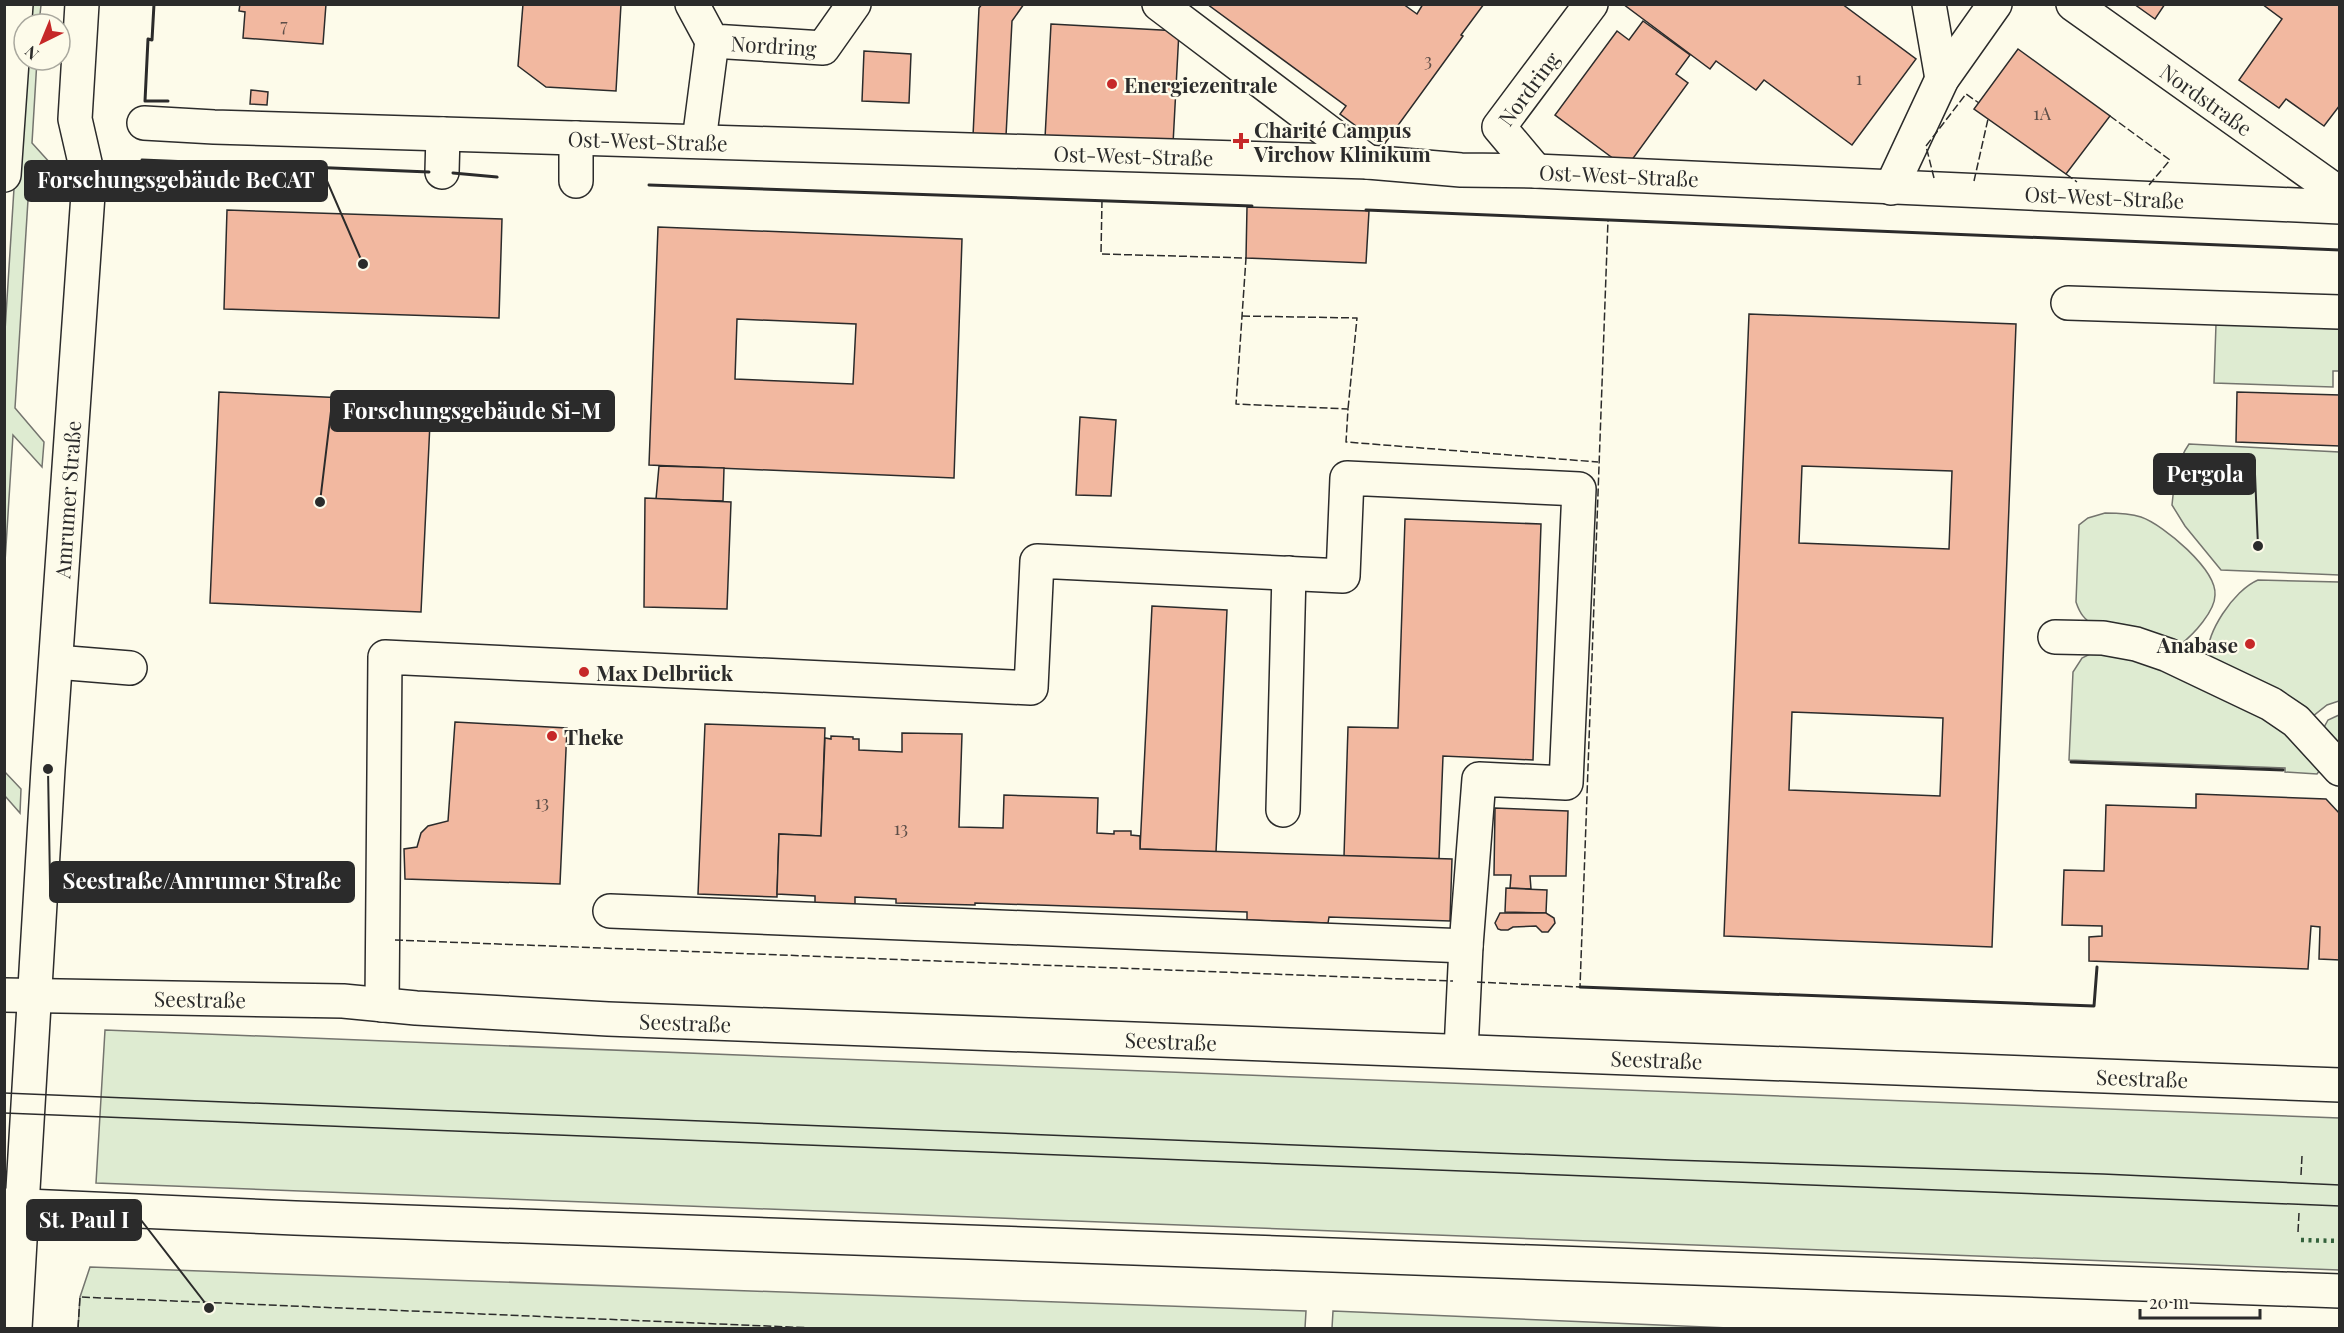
<svg xmlns="http://www.w3.org/2000/svg" width="2344" height="1333" viewBox="0 0 2344 1333" font-family="'Playfair Display',serif">
  <style>
    .green { fill: #deebd1; stroke: #74746e; stroke-width: 1.5 }
    .building { fill: #f2b8a0; stroke: #2b2b2b; stroke-width: 1.5; fill-rule: evenodd }
    .lines { fill: none; stroke-linecap: round; stroke-linejoin: round }
    .minor-casing { stroke: #2b2b2b; stroke-width: 36 }
    .major-casing { stroke: #2b2b2b; stroke-width: 36 }
    .minor { stroke: #fdfbea; stroke-width: 33 }
    .major { stroke: #fdfbea; stroke-width: 33 }
    .tram { stroke: #2b2b2b; stroke-width: 1.5 }
    .hedge { stroke: #34623c; stroke-width: 4.5; stroke-dasharray: 3 4.5; stroke-linecap: butt }
    .fence { stroke: #2b2b2b; stroke-width: 1.5; stroke-dasharray: 8 3; stroke-linecap: butt }
    .wall { stroke: #2b2b2b; stroke-width: 3 }
    .poi-dot { fill: #c62828; stroke: #fdfbea; stroke-width: 2 }
    .labels { text-anchor: middle; dominant-baseline: central; stroke-width: 4.5; stroke-linejoin: round; paint-order: stroke }
    .number-label { font-size: 18px; fill: #5d4e48 }
    .street-label { font-size: 21px; fill: #2b2b2b; stroke: #fdfbea }
    .poi-label { font-size: 21px; font-weight: bold; fill: #2b2b2b; stroke: #fdfbea; text-anchor: start }
    .leader { fill: none; stroke: #2b2b2b; stroke-width: 2 }
    .callout-dot { fill: #2b2b2b; stroke: #fdfbea; stroke-width: 2 }
    .callout { fill: #2b2b2b; stroke: #2b2b2b; stroke-width: 2 }
    .callout-label { font-size: 22px; text-anchor: middle; font-weight: bold; fill: #fff }
  </style>
  <rect width="100%" height="100%" fill="#fdfbea"/>
  <!-- green -->
  <g class="green">
    <path d="M26,5H41L39,24H24Z"/>
    <path d="M24,30V60H37L32,143L61,175L59,200L30,168L15,408L44,442L42,467L13,435L5,562V331Z"/>
    <path d="M2216,324L2339,329V371H2333V387L2214,383Z"/>
    <path d="M2189,444L2339,452V575L2221,570L2185,526L2172,505C2174,484 2177,461 2189,444Z"/>
    <path d="M2105,513C2117,513 2129,513 2141,517C2164,525 2217,570 2215,595C2215,611 2194,634 2181,644L2095,626C2084,619 2080,614 2076,602L2079,525L2088,518Z"/>
    <path d="M2258,580L2339,582V701L2327,705L2313,716L2208,660C2204,634 2234,590 2258,580Z"/>
    <path d="M2096,651L2130,653L2266,713L2320,770L2317,774L2285,772V768L2069,760L2073,672L2082,658Z"/>
    <path d="M2339,715V753L2322,731L2328,720Z"/>
    <path d="M4,771L21,789L20,813L5,796Z"/>
    <path d="M105,1030L2339,1118V1270L96,1183Z"/>
    <path d="M90,1267L1306,1311L1305,1328H78L80,1297Z"/>
    <path d="M1333,1311L1729,1328H1332Z"/>
  </g>
  <!-- building -->
  <g class="building">
    <path d="M240,4H326L323,44L243,38L245,12L239,11Z"/>
    <path d="M523,4H621L616,91L546,87L518,66Z"/>
    <path d="M982,4H1024L1012,21L1006,136H973L979,8Z"/>
    <path d="M1207,4H1403L1417,14L1423,4H1484L1461,35L1463,36L1383,146L1340,114L1346,106Z"/>
    <path d="M1623,4H1842L1916,59L1852,145L1764,80L1756,90L1716,61L1710,69Z"/>
    <path d="M2134,4H2165L2155,19Z"/>
    <path d="M2262,4H2340V105L2324,126L2286,99L2279,108L2239,80L2282,19Z"/>
    <path d="M1643,21L1690,55L1676,74L1688,83L1626,168L1555,115L1617,31L1629,40Z"/>
    <path d="M1051,24L1179,31L1173,144L1045,138Z"/>
    <path d="M2018,49L2110,116L2066,174L1974,109Z"/>
    <path d="M864,51L911,54L909,103L862,101Z"/>
    <path d="M251,90L268,92L267,105L250,104Z"/>
    <path d="M1247,207L1369,211L1366,263L1246,258Z"/>
    <path d="M227,210L502,219L499,318L224,309Z"/>
    <path d="M658,227L962,239L954,478L649,465ZM737,319L856,324L853,384L735,379Z"/>
    <path d="M1749,314L2016,324L1992,947L1724,936ZM1802,466L1952,471L1949,549L1799,543ZM1792,712L1943,718L1940,796L1789,790Z"/>
    <path d="M219,392L431,402L421,612L210,603Z"/>
    <path d="M2237,392L2340,395V446L2236,442Z"/>
    <path d="M1080,417L1116,420L1111,496L1076,495Z"/>
    <path d="M659,466L724,468L723,501L656,499Z"/>
    <path d="M645,498L731,502L727,609L644,607Z"/>
    <path d="M1405,519L1541,524L1533,760L1443,756L1439,859L1344,856L1348,727L1398,728Z"/>
    <path d="M1152,606L1227,610L1216,852L1140,849Z"/>
    <path d="M455,722L567,728L560,884L405,879L404,849L417,847L421,833L428,826L448,821Z"/>
    <path d="M705,724L825,728L821,836L779,834L777,897L698,894Z"/>
    <path d="M902,733L962,734L959,827L1003,828L1004,795L1098,798L1097,833L1114,834V831H1131V835L1140,836V849L1452,859L1450,921L1329,917L1328,923L1247,920V912L975,903V905L896,903V899L855,897V907L815,905V896L777,894L779,834L821,836L825,738L831,739V736L853,737V739H859V750L902,752Z"/>
    <path d="M2196,794L2326,799L2340,814V960L2319,959L2320,927L2311,926L2308,969L2089,961V937L2102,936V926L2062,925L2064,870L2104,871L2106,805L2196,808Z"/>
    <path d="M1495,808L1568,811L1566,876H1530L1531,889L1510,888L1511,875H1494Z"/>
    <path d="M1506,888L1547,890L1546,913L1505,912Z"/>
    <path d="M1500,913H1546L1554,918L1555,923L1548,932H1542L1536,926L1513,927L1508,930H1501L1498,929L1495,923Z"/>
  </g>
  <g class="lines">
    <defs>
      <g id="minor">
        <path id="s1" d="M692,4L712,41L823,48L854,4"/>
        <path d="M1159,4L1368,162"/>
        <path d="M1929,4L1942,79"/>
        <path id="s2" d="M2073,4L2340,194"/>
        <path id="s3" d="M144,123L214,127L1368,162L1461,170L1536,171L2340,207"/>
        <path d="M699,141L712,41"/>
        <path id="s4" d="M1536,171L1499,127L1591,4"/>
        <path d="M442,172L443,134"/>
        <path d="M576,181V138"/>
        <path d="M1891,188L1942,79L1995,4"/>
        <path d="M2068,303L2340,312"/>
        <path d="M2055,637L2103,638L2136,644L2168,655L2271,704L2296,721L2340,769"/>
        <path d="M56,662L130,668"/>
        <path d="M1283,810L1289,573"/>
        <path d="M610,911L1466,946"/>
        <path d="M382,1005L385,657L1031,688L1037,561L1343,576L1347,478L1579,489L1566,783L1479,779L1466,946L1461,1051"/>
        <path d="M15,1328L22,1206"/>
      </g>
      <g id="major">
        <path d="M4,175L16,4"/>
        <path id="s5" d="M4,995L343,1001L416,1008L608,1019L2340,1085"/>
        <path d="M4,1205L295,1218L2340,1291"/>
        <path id="s6" d="M22,1206L48,769L89,180L75,119L82,4"/>
      </g>
    </defs>
    <!-- minor casing -->
    <use href="#minor" class="minor-casing"/>
    <!-- major casing -->
    <use href="#major" class="major-casing"/>
    <!-- minor -->
    <use href="#minor" class="minor"/>
    <!-- major -->
    <use href="#major" class="major"/>
    <!-- tram -->
    <g class="tram">
      <path d="M4,1093L1671,1160L2103,1174L2340,1185"/>
      <path d="M4,1113L2340,1206"/>
    </g>
    <!-- hedge -->
    <path class="hedge" d="M2301,1240L2340,1241"/>
    <!-- fence -->
    <g class="fence">
      <path d="M2110,116L2170,160L2149,185"/>
      <path d="M2066,174L2077,182"/>
      <path d="M1934,178L1926,146L1966,94L1979,103"/>
      <path d="M1974,181L1988,119"/>
      <path d="M1102,200L1101,254L1246,258L1236,404L1348,409L1346,442L1598,462"/>
      <path d="M1242,316L1357,318L1348,409"/>
      <path d="M395,940L1453,981"/>
      <path d="M1477,982L1580,987L1608,220"/>
      <path d="M2301,1175L2302,1156"/>
      <path d="M2298,1232L2299,1213"/>
      <path d="M78,1328L80,1297L814,1328"/>
    </g>
    <!-- wall -->
    <g class="wall">
      <path d="M154,4L152,40L148,39L145,101H168"/>
      <path d="M142,160L429,172"/>
      <path d="M453,173L497,177"/>
      <path d="M649,185L1252,206"/>
      <path d="M1366,210L2340,250"/>
      <path d="M2071,762L2283,770"/>
      <path d="M1580,987L2094,1006L2097,967"/>
    </g>
  </g>
  <!-- markers -->
  <g class="poi-dot">
    <circle cx="1112" cy="84" r="6"/>
    <path d="M1238 132h6v6h6v6h-6v6h-6v-6h-6v-6h6z"/>
    <circle cx="2250" cy="644" r="6"/>
    <circle cx="584" cy="672" r="6"/>
    <circle cx="552" cy="736" r="6"/>
  </g>
  <g class="labels">
    <!-- number labels -->
    <g class="number-label">
      <text x="284" y="25">7</text>
      <text x="1428" y="60">3</text>
      <text x="1859" y="78">1</text>
      <text x="2042" y="113">1A</text>
      <text x="542" y="802">13</text>
      <text x="901" y="828">13</text>
    </g>
    <!-- street labels -->
    <g class="street-label">
      <text stroke="none"><textPath href="#s1" startOffset="104">Nordring</textPath></text>
      <text stroke="none"><textPath href="#s4" startOffset="106">Nordring</textPath></text>
      <text stroke="none"><textPath href="#s2" startOffset="164">Nordstraße</textPath></text>
      <text stroke="none"><textPath href="#s3" startOffset="504">Ost-West-Straße</textPath></text>
      <text stroke="none"><textPath href="#s3" startOffset="990">Ost-West-Straße</textPath></text>
      <text stroke="none"><textPath href="#s3" startOffset="1476">Ost-West-Straße</textPath></text>
      <text stroke="none"><textPath href="#s3" startOffset="1962">Ost-West-Straße</textPath></text>
      <text stroke="none"><textPath href="#s6" startOffset="708">Amrumer Straße</textPath></text>
      <text stroke="none"><textPath href="#s5" startOffset="196">Seestraße</textPath></text>
      <text stroke="none"><textPath href="#s5" startOffset="682">Seestraße</textPath></text>
      <text stroke="none"><textPath href="#s5" startOffset="1168">Seestraße</textPath></text>
      <text stroke="none"><textPath href="#s5" startOffset="1654">Seestraße</textPath></text>
      <text stroke="none"><textPath href="#s5" startOffset="2140">Seestraße</textPath></text>
    </g>
    <!-- poi labels -->
    <g class="poi-label">
      <text x="1124" y="84">Energiezentrale</text>
      <text x="1254" y="129">Charité Campus<tspan x="1254" dy="24">Virchow Klinikum</tspan></text>
      <text x="2238" y="644" text-anchor="end">Anabase</text>
      <text x="596" y="672">Max Delbrück</text>
      <text x="564" y="736">Theke</text>
    </g>
  </g>
  <!-- callouts -->
  <path class="leader" d="M363 264L327 181M320 502L331 411M2258 546L2255 474M48 769L50 882M209 1308L141 1220"/>
  <g class="callout-dot">
    <circle cx="363" cy="264" r="6"/>
    <circle cx="320" cy="502" r="6"/>
    <circle cx="2258" cy="546" r="6"/>
    <circle cx="48" cy="769" r="6"/>
    <circle cx="209" cy="1308" r="6"/>
  </g>
  <g class="callout">
    <rect x="25" y="161" width="302" height="40" rx="6"/>
    <rect x="331" y="391" width="283" height="40" rx="6"/>
    <rect x="2154" y="454" width="101" height="40" rx="6"/>
    <rect x="50" y="862" width="304" height="40" rx="6"/>
    <rect x="27" y="1200" width="114" height="40" rx="6"/>
  </g>
  <g class="callout-label">
    <text x="176" y="188">Forschungsgebäude BeCAT</text>
    <text x="472" y="419">Forschungsgebäude Si-M</text>
    <text x="2205" y="482">Pergola</text>
    <text x="202" y="889">Seestraße/Amrumer Straße</text>
    <text x="84" y="1228">St. Paul I</text>
  </g>
  <!-- border -->
  <rect width="2344" height="1333" fill="none" stroke="#2b2b2b" stroke-width="12"/>
  <!-- north arrow -->
  <g transform="translate(42 42) rotate(223)"><circle r="28" fill="#fdfbea" stroke="#a9a89e" stroke-width="1.5"/>
  <path d="M0-4.5L10 22L0 15L-10 22Z" fill="#c62828"/>
  <text y="-9" font-size="16" font-weight="bold" text-anchor="middle" fill="#2b2b2b">N</text>
  </g>
  <!-- scale -->
  <path d="M2140 1309v9h120v-9" fill="none" stroke="#2b2b2b" stroke-width="3"/>
  <text x="2149" y="1309" font-size="18" fill="#2b2b2b" stroke="#fdfbea" stroke-width="4.5" paint-order="stroke">20 m</text>
</svg>
